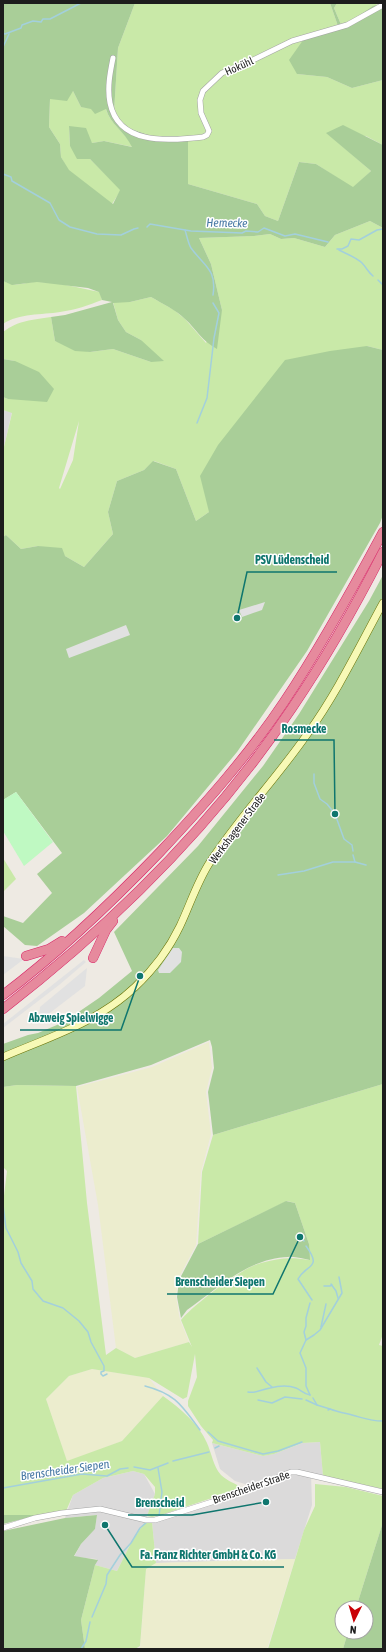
<svg xmlns="http://www.w3.org/2000/svg" width="386" height="1652" viewBox="0 0 386 1652" font-family="'Asap Condensed',sans-serif">
  <style>
    .residential { fill: #dbdada }
    .farmland { fill: #ecedce }
    .grass { fill: #c9e9a8; fill-rule: evenodd }
    .forest { fill: #a9ce98; fill-rule: evenodd }
    .park { fill: #bff9c2 }
    .parking { fill: #e1e1e1 }
    .lines { fill: none; stroke-linecap: round; stroke-linejoin: round }
    .stream { stroke: #a3d0dc; stroke-width: 1.5 }
    .street-casing { stroke: #a4a4a4; stroke-width: 6 }
    .secondary-casing { stroke: #6a7305; stroke-width: 8 }
    .highway-casing { stroke: #d82466; stroke-width: 10 }
    .street { stroke: #fff; stroke-width: 5 }
    .secondary { stroke: #f7f9b6; stroke-width: 7 }
    .highway { stroke: #e68a9d; stroke-width: 9 }
    .labels { text-anchor: middle; dominant-baseline: central; stroke-width: 3; stroke-linejoin: round; paint-order: stroke }
    .street-label { font-size: 11px; fill: #1d1d1d; stroke: #fff }
    .water-label { font-size: 12px; font-style: italic; fill: #4778a4; stroke: #fff }
    .leader { fill: none; stroke: #0f766e; stroke-width: 1.5 }
    .callout-dot { fill: #0f766e; stroke: #fff; stroke-width: 1.5 }
    .callout-label { font-size: 12px; text-anchor: middle; font-weight: bold; fill: #0f766e; stroke: #fff; stroke-width: 3; stroke-linejoin: round; paint-order: stroke }
  </style>
  <rect width="100%" height="100%" fill="#eeeae3"/>
  <!-- residential -->
  <g class="residential">
    <path d="M3,410L12,412L3,451Z"/>
    <path d="M320,1442L323,1476L311,1474L312,1505L295,1559L156,1563L152,1522L251,1493L248,1485L235,1481L220,1469L212,1443L263,1456L274,1454L302,1443Z"/>
    <path d="M133,1471L144,1474L155,1494L145,1522L131,1543L117,1571L95,1565L97,1559L74,1557L81,1544L95,1529L97,1515L65,1518L73,1495L103,1478Z"/>
  </g>
  <!-- farmland -->
  <g class="farmland">
    <path d="M209,1042L212,1068L206,1092L211,1134L201,1172L196,1245L178,1279L176,1297L180,1320L189,1342L135,1358L116,1348L98,1205L77,1087L152,1067Z"/>
    <path d="M92,1369L149,1378L163,1396L122,1441L67,1462L46,1399L69,1376Z"/>
    <path d="M295,1559L267,1649H140L146,1569L156,1563Z"/>
  </g>
  <!-- grass -->
  <g class="grass">
    <path d="M135,3H330L338,26L297,74L327,77L352,88L383,80V145L366,136L327,133L371,171L353,188L316,164L299,162L278,221L265,216L257,204L188,184L151,136L126,127L114,112L118,48Z"/>
    <path d="M337,3H379L342,27L334,8Z"/>
    <path d="M73,91L81,107L106,109C110,124 126,133 133,147L104,141L92,143L69,127L70,146L90,159L121,190L112,204L68,170L61,157L60,144L49,127L50,99Z"/>
    <path d="M370,221L383,228V350L367,346L209,512L196,521L176,469L154,461L144,470L117,481L108,512L113,534L84,567L65,556L38,546L21,549L6,535L3,537V451L12,413L3,410V397L8,399L15,361L3,359V332C19,320 32,320 51,317L55,341L90,352L113,349L151,362L141,340L126,332L118,320L113,302H130L151,297L174,310L185,319L206,343L222,310L211,264L199,238L254,236L270,234L281,239L294,238L325,247L335,235ZM79,421L73,460L60,489L59,488Z"/>
    <path d="M3,281C18,288 22,282 37,282C57,282 79,288 100,292L102,300C89,305 75,310 60,312C42,315 19,313 3,324Z"/>
    <path d="M3,858L16,879L3,892Z"/>
    <path d="M383,1084V1334L379,1345L383,1346V1489L323,1476L320,1442L302,1443L274,1454L263,1456L212,1443L213,1440L201,1426L188,1406V1401L197,1377L195,1354L187,1397L183,1399L149,1378L92,1369L69,1376L46,1399L67,1461L122,1441L163,1396C180,1408 199,1424 207,1443C212,1454 213,1466 221,1475C227,1481 235,1483 242,1488L161,1515L152,1517L147,1516L155,1494V1487L144,1474L133,1471L103,1478L73,1495L66,1511L39,1515H3V1204L7,1171L3,1167V1087L17,1085L76,1086L87,1203L106,1355L116,1348L135,1358L189,1342L192,1347L181,1320C193,1305 243,1267 261,1263C279,1258 291,1257 309,1260V1244L295,1203L287,1201L198,1244L202,1172L213,1135Z"/>
    <path d="M315,1484L346,1487L383,1496V1522L356,1608H342V1632H348L343,1649H268L304,1530L315,1506Z"/>
    <path d="M145,1522H152L156,1563L146,1569L140,1646L135,1649H85L81,1620L95,1565L117,1571L131,1543Z"/>
  </g>
  <!-- forest -->
  <g class="forest">
    <path d="M3,3H135L118,48L114,112L126,127L151,136H188V184L257,204L265,216L278,221L299,162L316,164L353,187L371,171L326,133L343,125L383,145V228L370,221L335,235L325,247L294,238L281,239L270,234L254,236L199,238L211,264L222,310L217,349C202,341 197,330 185,319C176,310 163,304 151,297L130,302L113,303L118,320L126,332L141,340L164,361L151,362L113,349L90,352L75,351L55,341L51,317L65,315L112,302L102,300L99,292L88,288L37,282L12,285L3,281ZM73,91L81,107L91,109L95,114L106,109C110,124 125,132 132,147L104,141L92,143L86,128L69,126L70,146L77,159H90L120,190L113,204L69,170L61,157L60,144L49,127L50,99L67,101Z"/>
    <path d="M330,3H337L334,8L342,27L373,6L383,3V80L352,88L327,77L297,74L289,60L306,36L338,26Z"/>
    <path d="M367,346L383,350V515L380,523L307,651L237,752L167,836L84,913L37,946L25,945L3,926V916L23,923L52,893L37,874L62,853L16,792L3,800V537L6,535L21,549L38,546L62,548L65,556L84,567L113,534L108,512L117,481L144,470L153,461L176,469L196,521L209,512L200,476L218,445L285,360L330,351Z"/>
    <path d="M3,359L15,361L39,372L54,389L47,402L8,399L3,397Z"/>
    <path d="M383,575V1084L213,1135L208,1092L214,1068L212,1047L210,1040L151,1065L76,1086L17,1085L3,1087V1044L28,1035L38,1033L64,1022L99,998L132,971L114,932L198,846L263,766L299,714L369,601Z"/>
    <path d="M286,1201L295,1203L309,1244L310,1260C303,1259 295,1256 288,1257C249,1258 218,1288 187,1310L181,1318L177,1297L179,1280L198,1244Z"/>
    <path d="M3,1515H39L3,1524Z"/>
    <path d="M97,1515L95,1529L81,1544L74,1556L98,1560L95,1565L81,1620L85,1649H3V1531L65,1518Z"/>
    <path d="M383,1522V1649H343L348,1632H366V1608H356Z"/>
  </g>
  <!-- park -->
  <path class="park" d="M16,792L53,842L24,866L3,831V800Z"/>
  <!-- parking -->
  <g class="parking">
    <path d="M265,602L262,610L242,617L239,610Z"/>
    <path d="M126,625L130,635L69,658L66,649Z"/>
    <path d="M173,948H179L182,952L181,962L170,973H159L158,970Z"/>
    <path d="M3,956L24,959L3,975Z"/>
    <path d="M84,960L86,962L59,985L3,1028V1024Z"/>
    <path d="M87,968L85,986L38,1022L40,1007Z"/>
  </g>
  <g class="lines">
    <!-- stream -->
    <g class="stream">
      <path d="M3,33L5,34L21,28L22,25L33,21L41,22L43,19H50L81,3"/>
      <path d="M3,47L9,34"/>
      <path d="M3,174L11,177L12,181L50,203L59,220L70,227L97,234L121,235L134,229L138,228"/>
      <path d="M147,227L150,224L191,231L242,233L246,231L258,232L264,228L285,236L295,234L328,242"/>
      <path d="M185,230C187,236 188,243 191,248C204,266 217,269 213,295"/>
      <path d="M337,249H342L348,246L351,239L359,240L377,230L383,229"/>
      <path d="M339,250C346,254 356,257 362,263C366,267 368,272 373,276"/>
      <path d="M378,280L383,285"/>
      <path d="M197,423L207,398L214,338L219,313L213,303"/>
      <path d="M314,774V783L320,799L327,804L335,814L344,839L352,845L353,851"/>
      <path d="M353,855L355,862L366,865"/>
      <path d="M278,875L304,871L333,862H355"/>
      <path d="M3,1205L6,1228L18,1252L21,1263L32,1281L33,1289L43,1301L63,1308L79,1321L88,1332L91,1342L104,1366V1371L101,1372V1374L103,1376L107,1374"/>
      <path d="M300,1237L304,1241"/>
      <path d="M306,1246C323,1269 306,1264 298,1279L312,1300"/>
      <path d="M331,1284L336,1291L338,1298"/>
      <path d="M324,1286H330L332,1285"/>
      <path d="M310,1303L306,1318V1326L304,1332L306,1340L300,1353L306,1368V1386L310,1395"/>
      <path d="M321,1327L326,1304"/>
      <path d="M306,1340L314,1335L320,1330L342,1293L339,1277"/>
      <path d="M257,1368L266,1382L272,1387"/>
      <path d="M145,1386C176,1394 182,1406 200,1430"/>
      <path d="M248,1392C255,1394 263,1389 270,1388C278,1386 288,1385 296,1388C301,1390 304,1394 310,1395"/>
      <path d="M313,1398L317,1405L330,1409"/>
      <path d="M258,1400L272,1403L285,1397L302,1399"/>
      <path d="M306,1400L317,1405"/>
      <path d="M328,1410L330,1409C338,1412 344,1413 352,1415C364,1418 369,1421 383,1421"/>
      <path d="M208,1432L218,1441L263,1454L278,1451L302,1442"/>
      <path d="M215,1448L219,1446"/>
      <path d="M173,1461L209,1452"/>
      <path d="M134,1467L150,1470L168,1463"/>
      <path d="M158,1468L162,1492L159,1516"/>
      <path d="M3,1488L82,1474L107,1476L120,1469L128,1468"/>
      <path d="M92,1617L106,1584L107,1575L120,1555L131,1543L140,1528L147,1522"/>
      <path d="M81,1649L86,1641L90,1622"/>
    </g>
    <defs>
      <g id="street">
        <path d="M113,58C110,73 107,88 110,103C119,147 171,140 203,137L207,135L209,131L201,113L200,100L203,91L222,73L253,60L292,41L347,25L383,5"/>
        <path d="M3,1528L35,1518L62,1513L100,1509L146,1520H155L234,1495L291,1472H297L383,1492"/>
      </g>
      <path id="secondary" d="M3,1057C49,1037 97,1023 135,987C153,970 169,949 180,926C190,905 197,882 210,862C239,817 277,778 308,733C337,693 359,647 383,603"/>
      <g id="highway">
        <path d="M26,956L49,949L62,941"/>
        <path d="M93,958L106,930L113,921"/>
        <path d="M3,995C60,952 111,903 160,852C204,805 248,756 284,702C320,648 352,590 383,532"/>
        <path d="M3,1009C113,924 214,824 292,708C326,658 356,605 383,552"/>
      </g>
    </defs>
    <!-- street casing -->
    <use href="#street" class="street-casing"/>
    <!-- secondary casing -->
    <use href="#secondary" class="secondary-casing"/>
    <!-- highway casing -->
    <use href="#highway" class="highway-casing"/>
    <!-- street -->
    <use href="#street" class="street"/>
    <!-- secondary -->
    <use href="#secondary" class="secondary"/>
    <!-- highway -->
    <use href="#highway" class="highway"/>
  </g>
  <g class="labels">
    <!-- street labels -->
    <g class="street-label">
      <text transform="translate(239 66) rotate(-24)">Hokühl</text>
      <text transform="translate(237 828) rotate(-53)">Werkshagener Straße</text>
      <text transform="translate(251 1487) rotate(-19)">Brenscheider Straße</text>
    </g>
    <!-- water labels -->
    <g class="water-label">
      <text transform="translate(227 223) rotate(1)">Hemecke</text>
      <text transform="translate(65 1470) rotate(-8)">Brenscheider Siepen</text>
    </g>
  </g>
  <!-- callouts -->
  <path class="leader" d="M237 618L247 572H337M335 814L334 740H274M140 976L121 1030H20M300 1237L273 1294H167M266 1502L192 1515H128M105 1525L132 1567H284"/>
  <g class="callout-dot">
    <circle cx="237" cy="618" r="4"/>
    <circle cx="335" cy="814" r="4"/>
    <circle cx="140" cy="976" r="4"/>
    <circle cx="300" cy="1237" r="4"/>
    <circle cx="266" cy="1502" r="4"/>
    <circle cx="105" cy="1525" r="4"/>
  </g>
  <g class="callout-label">
    <text x="292" y="564">PSV Lüdenscheid</text>
    <text x="304" y="733">Rosmecke</text>
    <text x="71" y="1022">Abzweig Spielwigge</text>
    <text x="220" y="1286">Brenscheider Siepen</text>
    <text x="160" y="1507">Brenscheid</text>
    <text x="208" y="1559">Fa. Franz Richter GmbH &amp; Co. KG</text>
  </g>
  <!-- border -->
  <rect width="386" height="1652" fill="none" stroke="#1d1d1d" stroke-width="8"/>
  <!-- north arrow -->
  <g transform="translate(354 1620) rotate(185)"><circle r="19" fill="#ffffff" stroke="#a5a5a5"/>
  <path d="M0-3L7 15L0 10L-7 15Z" fill="#c90106"/>
  <text y="-6" font-size="11" font-weight="bold" text-anchor="middle" fill="#1d1d1d">N</text>
  </g>
</svg>
